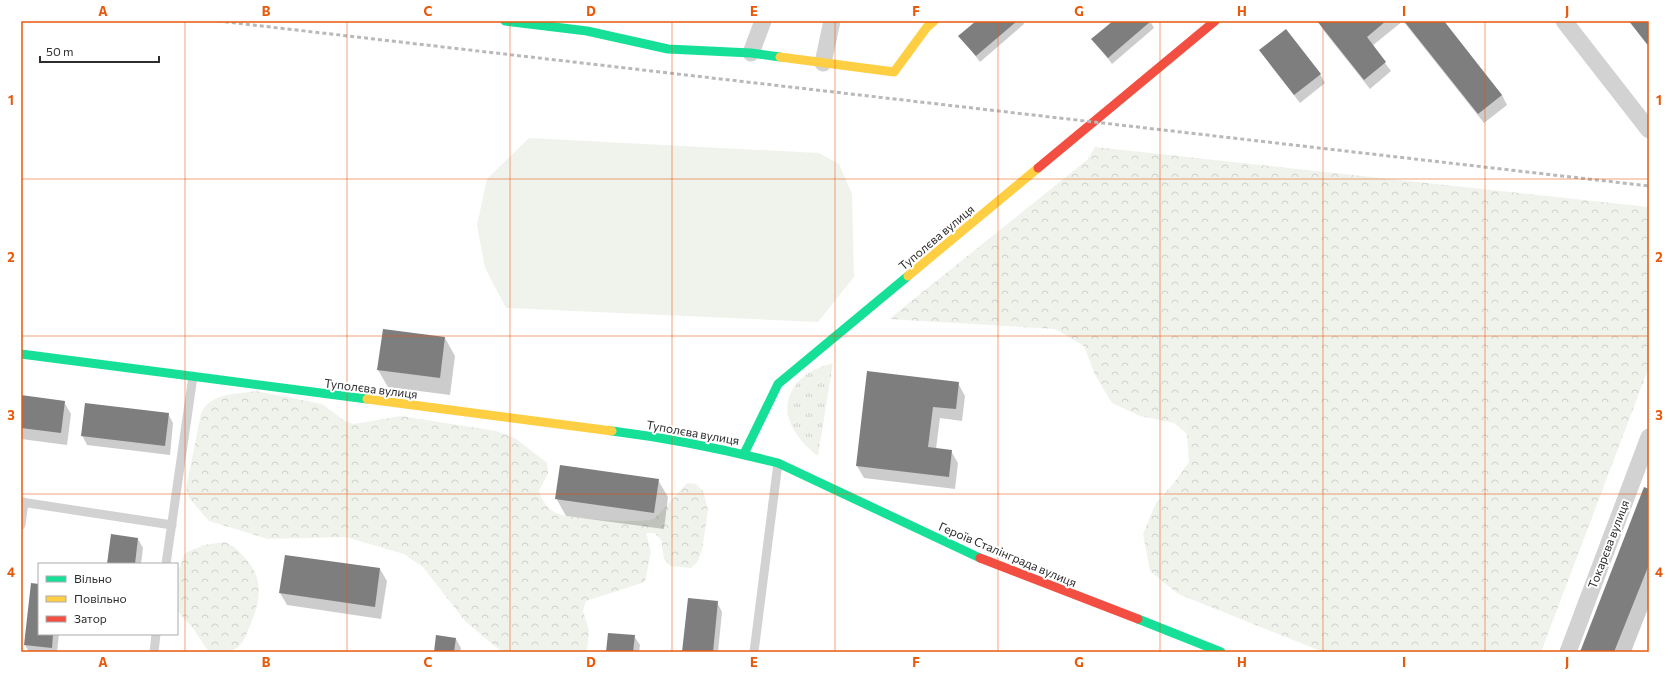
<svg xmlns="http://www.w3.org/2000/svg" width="1670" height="673" viewBox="0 0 1670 673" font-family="Commissioner,sans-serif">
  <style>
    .grass { fill: url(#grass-tufts) }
    .forest { fill: url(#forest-crowns) }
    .garden { fill: #f0f3ec }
    .shadow { fill: #0003 }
    .building { fill: #7e7e7e }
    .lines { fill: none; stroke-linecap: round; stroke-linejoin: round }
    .lane { stroke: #d2d2d2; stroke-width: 9 }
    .street { stroke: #d2d2d2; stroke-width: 17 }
    .fast { stroke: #16e098; stroke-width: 9 }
    .slow { stroke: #ffcf43; stroke-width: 9 }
    .jam { stroke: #f24e42; stroke-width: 9 }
    .rail { stroke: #b9b9b9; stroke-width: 3; stroke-dasharray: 4 3; stroke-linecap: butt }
    .grid { fill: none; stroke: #e8590c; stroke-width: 1; stroke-opacity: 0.55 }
    .labels { text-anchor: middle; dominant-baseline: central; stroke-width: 4; stroke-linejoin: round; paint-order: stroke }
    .street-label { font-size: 12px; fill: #2d2d2d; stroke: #fff }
    .neatline { fill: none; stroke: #e8590c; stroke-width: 1.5 }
    .grid-label { font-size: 13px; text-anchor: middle; font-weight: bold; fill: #e8590c }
  </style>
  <defs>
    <pattern id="grass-tufts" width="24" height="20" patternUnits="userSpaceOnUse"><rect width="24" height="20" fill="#f0f3ec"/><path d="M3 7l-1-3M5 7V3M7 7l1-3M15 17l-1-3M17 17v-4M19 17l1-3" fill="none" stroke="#ced1cb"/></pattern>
    <pattern id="forest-crowns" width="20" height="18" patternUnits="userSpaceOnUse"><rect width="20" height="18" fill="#f0f3ec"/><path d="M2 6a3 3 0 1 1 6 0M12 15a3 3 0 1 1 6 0" fill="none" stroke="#ced1cb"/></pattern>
  </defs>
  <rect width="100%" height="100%" fill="#fff"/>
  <!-- grass -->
  <path class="grass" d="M833,363L818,456C792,436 773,405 802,378C810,370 823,366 833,363Z"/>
  <!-- forest -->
  <g class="forest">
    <path d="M1095,147L1649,207V367L1541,652H1323L1178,594L1150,571L1143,534L1156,503L1173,484L1189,462L1187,434L1174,423L1140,416L1112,403L1095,375L1084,346L1055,329L889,319L1087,160Z"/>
    <path d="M256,391L322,404L345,421L354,424L401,416L496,431L515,438L547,463L548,473L539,491C542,501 548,510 558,514C570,519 643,524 653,519C660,515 680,490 687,483L696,484L703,491L708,510L702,550L698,561L691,568L671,566L664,559L661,540L655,533H646L651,552L645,582L586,601L583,611L589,630L587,652H502L465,621L423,567L404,554L346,537L268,539L209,521L189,498L186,488L201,414C209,393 237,394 256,391Z"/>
    <path d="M224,542C234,545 238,550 245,558C265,580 260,601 250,626C246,634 244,644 235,649C227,653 218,652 209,652L192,627L177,611V573L185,553L204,545Z"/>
  </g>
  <!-- garden -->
  <path class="garden" d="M529,138L819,153L839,164L852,194L854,277L818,322L506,308L485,268L477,225L487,179Z"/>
  <!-- shadow -->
  <g class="shadow">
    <path d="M977,21H1023L1024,24L980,62L960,36Z"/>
    <path d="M1114,21H1150L1154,28L1112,64L1093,39Z"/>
    <path d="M1319,21H1442L1502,95L1507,105L1484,123L1403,21L1372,46L1391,71L1370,89L1324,31Z"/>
    <path d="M1629,21H1649V47L1631,24Z"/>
    <path d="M1260,51L1320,74L1325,83L1300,103Z"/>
    <path d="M445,338L455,356L450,395L388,387L378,370Z"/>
    <path d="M958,383L965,396L962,421L940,418L936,449L951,451L958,463L955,489L864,478L857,466Z"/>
    <path d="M21,396L64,402L71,414L67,445L21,439Z"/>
    <path d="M168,414L173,423L170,455L87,445L82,435Z"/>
    <path d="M658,480L668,497L664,529L566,516L556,498Z"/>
    <path d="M1649,490V606L1631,652H1581Z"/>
    <path d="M138,539L143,548L141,564H108Z"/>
    <path d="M380,569L387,581L381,619L287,605L280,593Z"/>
    <path d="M39,585V634H59L57,652H29L25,645Z"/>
    <path d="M717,602L722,612L718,652H683Z"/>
    <path d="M634,636L640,645L639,652H607Z"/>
    <path d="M456,639L461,648L460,652H435Z"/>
  </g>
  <!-- building -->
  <g class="building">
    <path d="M976,21H1017L976,56L958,36Z"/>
    <path d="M1113,21H1151L1108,58L1091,39Z"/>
    <path d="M1317,21H1386L1367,37L1386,62L1364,80Z"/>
    <path d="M1404,21H1444L1502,95L1478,114Z"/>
    <path d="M1629,21H1649V43L1647,44Z"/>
    <path d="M1286,29L1321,74L1294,95L1259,50Z"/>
    <path d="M383,329L445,337L440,378L377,370Z"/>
    <path d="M867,371L959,382L956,409L933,407L928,447L952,450L949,477L856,466Z"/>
    <path d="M21,395L65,401L61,433L21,428Z"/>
    <path d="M85,403L169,413L165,446L81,436Z"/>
    <path d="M560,465L659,479L654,513L555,499Z"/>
    <path d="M1644,487L1649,489V564L1646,572L1614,652H1580Z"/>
    <path d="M111,534L138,538L135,564H107Z"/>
    <path d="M285,555L380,568L375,607L279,593Z"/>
    <path d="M31,583L39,584V634H53L52,648L24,645Z"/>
    <path d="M688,598L718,601L713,652H682Z"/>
    <path d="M608,633L635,635L633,652H606Z"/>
    <path d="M436,635L456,638L454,652H434Z"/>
  </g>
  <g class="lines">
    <!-- lane -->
    <g class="lane">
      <path d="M21,502L172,525"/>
      <path d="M21,525L24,502"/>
      <path d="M166,564L193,376"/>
      <path d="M154,652L156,634"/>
      <path d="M754,652L778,463"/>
    </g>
    <!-- street -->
    <g class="street">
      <path d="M1564,21L1649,130"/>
      <path d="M751,53L763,21"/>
      <path d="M823,63L832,21"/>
      <path d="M1568,652L1649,437"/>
    </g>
    <!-- fast -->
    <g class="fast">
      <path d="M505,21L587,31L668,49L751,53L780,57"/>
      <path d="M21,354L367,399"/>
      <path d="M612,431C668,438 723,449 778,463L980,558"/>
      <path d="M744,454L778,384L908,276"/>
      <path d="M1138,619L1221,652"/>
    </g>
    <!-- slow -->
    <g class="slow">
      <path d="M780,57L894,72L927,27L934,21"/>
      <path d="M908,276L1038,168"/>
      <path d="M367,399L612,431"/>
    </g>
    <!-- jam -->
    <g class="jam">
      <path d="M1038,168L1215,21"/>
      <path d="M980,558L1138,619"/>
    </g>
    <!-- rail -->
    <path class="rail" d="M218,21L1649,186"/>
  </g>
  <!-- grid -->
  <path class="grid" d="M185,21V652M347,21V652M510,21V652M672,21V652M835,21V652M998,21V652M1160,21V652M1323,21V652M1485,21V652M21,179H1649M21,336H1649M21,494H1649"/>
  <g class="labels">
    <!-- street labels -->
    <g class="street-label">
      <text transform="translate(936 237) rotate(-40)">Туполєва вулиця</text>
      <text transform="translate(371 388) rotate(7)">Туполєва вулиця</text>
      <text transform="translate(693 432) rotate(10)">Туполєва вулиця</text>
      <text transform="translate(1608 544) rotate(-69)">Токарєва вулиця</text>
      <text transform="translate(1008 554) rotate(23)">Героїв Сталінграда вулиця</text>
    </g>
  </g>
  <!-- border -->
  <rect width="1670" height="673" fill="none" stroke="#ffffff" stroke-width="44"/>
  <!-- legend -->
  <rect x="38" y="563" width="140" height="72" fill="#ffffff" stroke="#ababab"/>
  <rect x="46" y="576" width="20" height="6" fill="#16e098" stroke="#ababab"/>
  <text x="74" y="583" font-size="12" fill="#2d2d2d">Вільно</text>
  <rect x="46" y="596" width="20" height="6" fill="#ffcf43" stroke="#ababab"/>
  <text x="74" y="603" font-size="12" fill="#2d2d2d">Повільно</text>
  <rect x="46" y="616" width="20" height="6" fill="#f24e42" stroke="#ababab"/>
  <text x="74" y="623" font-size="12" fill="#2d2d2d">Затор</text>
  <!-- scale -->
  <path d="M40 56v6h119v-6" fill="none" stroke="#2d2d2d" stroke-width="2"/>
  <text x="46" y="56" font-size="12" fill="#2d2d2d" stroke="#ffffff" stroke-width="3" paint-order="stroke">50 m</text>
  <rect x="22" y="22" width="1626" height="629" class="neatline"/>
  <g class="grid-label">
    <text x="103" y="16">A</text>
    <text x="266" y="16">B</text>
    <text x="428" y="16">C</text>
    <text x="591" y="16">D</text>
    <text x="754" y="16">E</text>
    <text x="916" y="16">F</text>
    <text x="1079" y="16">G</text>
    <text x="1242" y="16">H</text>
    <text x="1404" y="16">I</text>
    <text x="1567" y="16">J</text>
    <text x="11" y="105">1</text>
    <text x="1659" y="105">1</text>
    <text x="11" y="262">2</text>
    <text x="1659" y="262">2</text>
    <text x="11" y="420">3</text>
    <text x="1659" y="420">3</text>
    <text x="11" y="577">4</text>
    <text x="1659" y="577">4</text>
    <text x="103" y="667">A</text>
    <text x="266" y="667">B</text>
    <text x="428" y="667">C</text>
    <text x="591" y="667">D</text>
    <text x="754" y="667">E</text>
    <text x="916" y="667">F</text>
    <text x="1079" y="667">G</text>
    <text x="1242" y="667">H</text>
    <text x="1404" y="667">I</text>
    <text x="1567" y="667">J</text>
  </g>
</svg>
